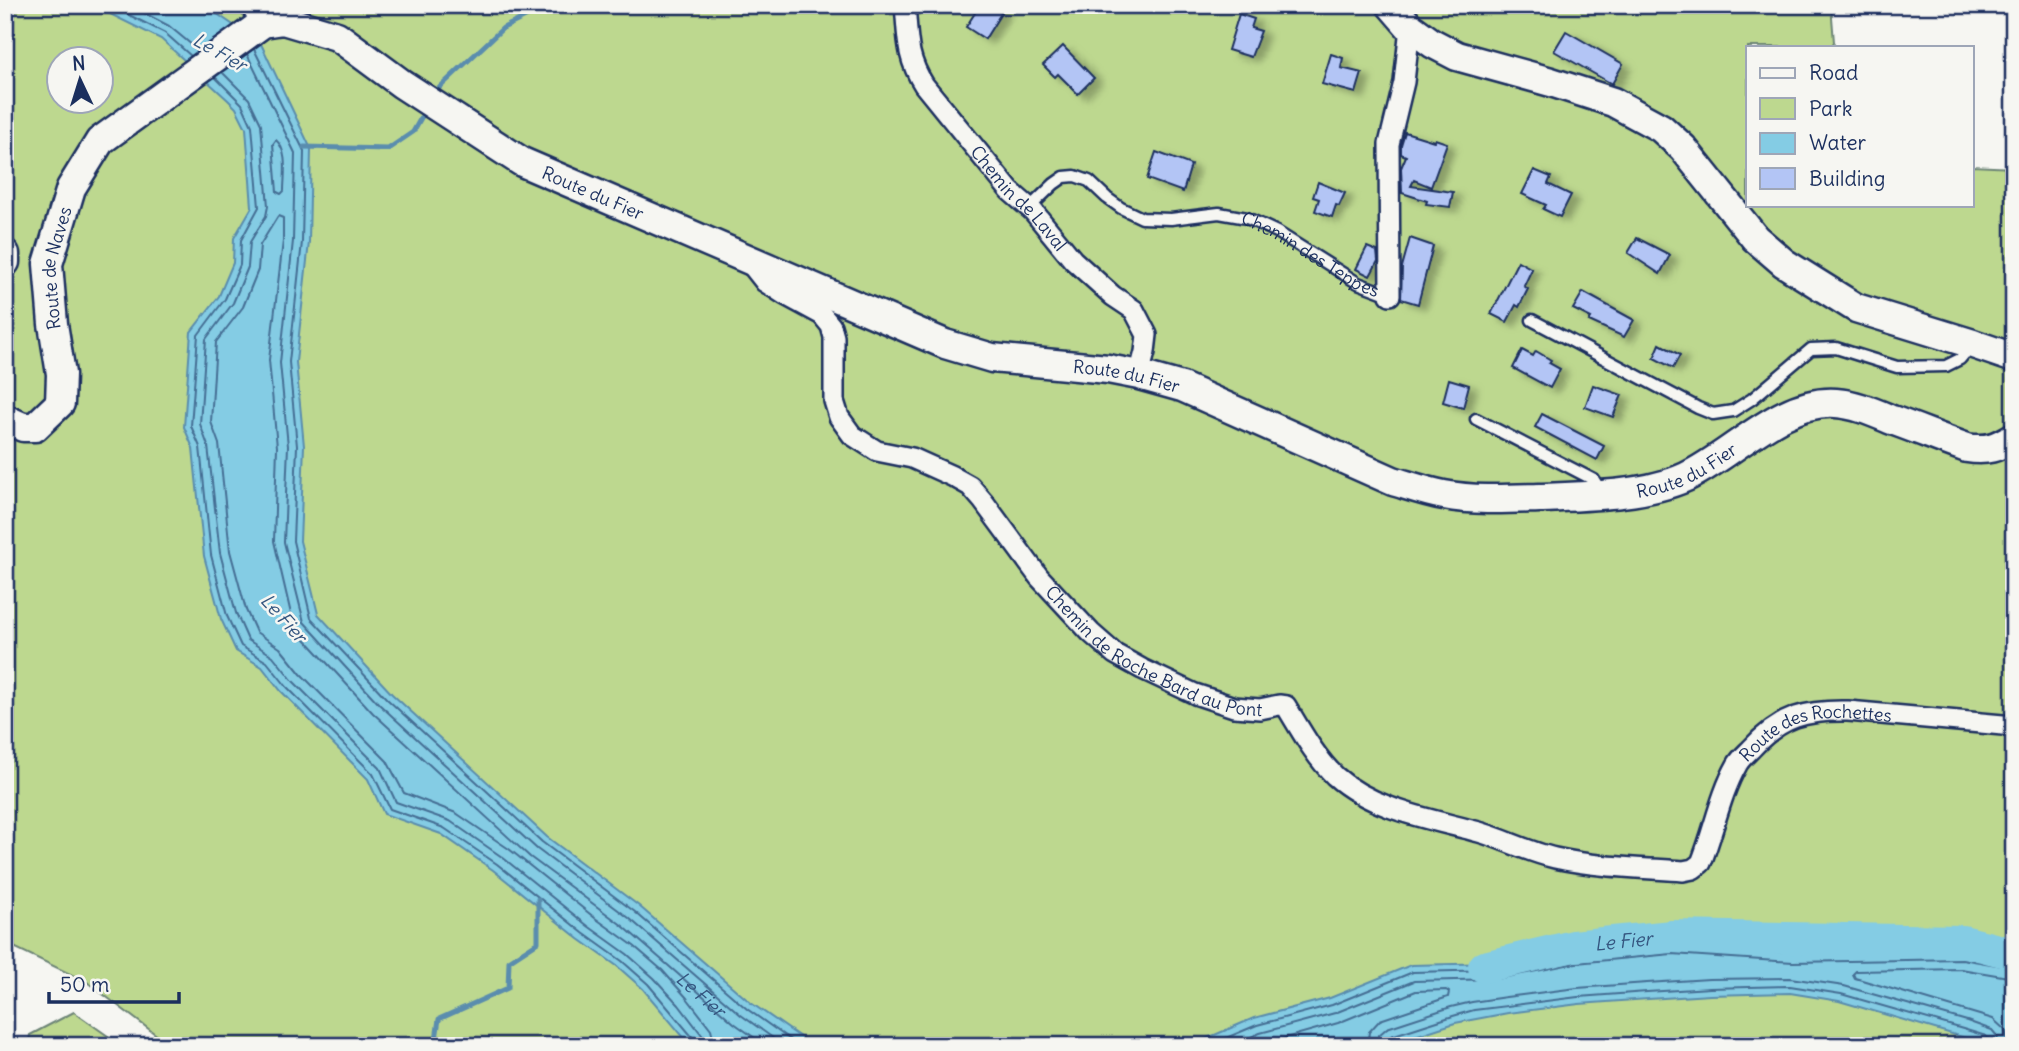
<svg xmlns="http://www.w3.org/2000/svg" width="2019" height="1051" viewBox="0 0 2019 1051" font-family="Delius,sans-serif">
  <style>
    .green { fill: #bdd88f; stroke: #6c8476; stroke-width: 2; fill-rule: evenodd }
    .water { fill: #84cce4; stroke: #5a8dae; stroke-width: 2 }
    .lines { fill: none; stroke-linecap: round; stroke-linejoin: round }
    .shore { stroke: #456e94; stroke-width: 2 }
    .stream { stroke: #5a8dae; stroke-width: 5 }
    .river { stroke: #84cce4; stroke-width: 32 }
    .building { fill: #b3c5f5; stroke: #1b2f5e; stroke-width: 2; filter: url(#shadow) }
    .service-casing { stroke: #1b2f5e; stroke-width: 15 }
    .minor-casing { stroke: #1b2f5e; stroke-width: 24 }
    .secondary-casing { stroke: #1b2f5e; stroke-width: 33 }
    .service { stroke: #f6f6f2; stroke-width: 10 }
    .minor { stroke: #f6f6f2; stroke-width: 19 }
    .secondary { stroke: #f6f6f2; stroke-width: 28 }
    .labels { text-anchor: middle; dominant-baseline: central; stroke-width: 5; stroke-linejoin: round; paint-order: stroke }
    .street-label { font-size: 18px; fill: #1b2f5e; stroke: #f6f6f2 }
    .water-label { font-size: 19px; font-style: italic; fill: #355680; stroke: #f6f6f2 }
  </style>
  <defs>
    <filter id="shadow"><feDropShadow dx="8" dy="4.5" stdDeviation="3.5" flood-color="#0004"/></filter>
  </defs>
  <rect width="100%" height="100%" fill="#f6f6f2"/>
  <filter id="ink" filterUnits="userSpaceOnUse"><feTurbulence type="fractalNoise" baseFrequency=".0143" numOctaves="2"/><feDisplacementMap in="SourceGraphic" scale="14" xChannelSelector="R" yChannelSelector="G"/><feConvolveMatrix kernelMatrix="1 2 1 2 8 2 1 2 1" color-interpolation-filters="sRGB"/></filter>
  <g filter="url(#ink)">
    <!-- green -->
    <g class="green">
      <path d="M5,5H1831L1834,42L1831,47H1748V205H1972V166L2014,168V1046H171L87,982L12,946L5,959ZM60,60H102V102H60Z"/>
      <path d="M74,1012L122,1046H28L30,1035Z"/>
    </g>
    <!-- water -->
    <g class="water">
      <path d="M92,5H204L261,44L311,149L309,242L296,362L304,446L300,541L318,614L392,694L547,837L639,906L751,1003L813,1046H691L643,989L617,966L579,939L493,870L441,834L384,814L368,779L281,691L262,667L236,651L221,619L204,556L193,448L184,427L191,332L219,296L233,263L234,238L252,207L246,128L236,108L228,100L161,39Z"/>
      <path d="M1672,938L1793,946L1963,943L2014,952V1046H1993L1839,1001L1790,993L1710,995L1648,999L1579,1004L1508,1013L1455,1023L1384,1046H1189L1254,1018L1330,998L1411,965L1496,963L1573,948Z"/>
    </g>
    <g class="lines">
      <!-- shore -->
      <g class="shore">
        <path d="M109,5L165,33L191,56"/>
        <path d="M129,5L169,26L198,50"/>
        <path d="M254,49L304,151L302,242L289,362L297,446L293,541L311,618L387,699L542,842L635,912L747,1009L799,1046"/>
        <path d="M247,54L295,153L293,241L280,363L288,446L284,542L304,622L380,705L537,849L629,918L741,1015L784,1046"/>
        <path d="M222,72L249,99L261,124L268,206L266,216L250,242L248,267L233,303L206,339L200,424L208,446L220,553L236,613L248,640L273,656L293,681L380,768L396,802L450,821L502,857L588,926L627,954L654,978L679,1005L702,1035L705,1046"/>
        <path d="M215,77L242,104L252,126L259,207L241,240L240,265L225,299L198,335L191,426L200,447L211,555L227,616L241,646L267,662L287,687L373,774L390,809L444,828L497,864L583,933L622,961L648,984L694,1039L696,1046"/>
        <path d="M276,140C289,152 284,175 284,191L281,194L277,192L273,144Z"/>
        <path id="s1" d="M715,1046L711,1029L687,998L662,970L634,946L595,918L509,849L456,813L404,793L387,761L301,674L280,648L256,632L246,610L230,551L219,444L211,422L216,342L243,307L258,270L260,245L278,216L283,218V241L269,360L277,447L274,541L294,627L373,713L530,857L623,926L734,1023L766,1046"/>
        <path d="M1207,1046L1257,1025L1332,1005L1413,972L1496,970L1575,955L1672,945L1793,953L1962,950L2014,959"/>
        <path d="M1230,1046L1260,1033L1335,1013L1414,981L1497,979L1576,963L1672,954L1793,962L1962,959L2014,968"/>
        <path d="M1257,1046L1338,1023L1416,991L1446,990L1449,992L1448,997L1380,1020L1369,1032L1367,1046"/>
        <path d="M1377,1046L1379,1035L1387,1028L1451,1007L1472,1002L1506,997L1577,988L1647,983L1709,979L1790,978L1844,986L1967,1021L1992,1030L1997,1036L1999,1046"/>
        <path d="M1386,1046L1387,1040L1391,1036L1453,1016L1474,1010L1507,1006L1578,997L1647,992L1710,988L1790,986L1841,994L1963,1029L1986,1036L1989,1040L1990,1046"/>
        <path d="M2009,1046L2005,1030L1993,1019L1855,978L1853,974L1856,971L1961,969L2014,978"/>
      </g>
      <!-- stream -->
      <g class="stream">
        <path d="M438,89L503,28L550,5"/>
        <path d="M304,147L388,149L413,132L422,116"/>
        <path d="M435,1046L439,1019L508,988L509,961L538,942V899"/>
      </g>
      <!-- river -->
      <path class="river" id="s2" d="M1484,967L1573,946L1672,936L1963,941L2014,954"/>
    </g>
    <!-- building -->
    <g class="building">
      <path d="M980,5H995L1003,10L985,39L966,27Z"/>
      <path d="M1239,14L1254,19L1251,28L1261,31L1251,57L1228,50Z"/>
      <path d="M1566,31L1623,64L1612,84L1554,51Z"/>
      <path d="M1063,46L1094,78L1078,94L1058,74L1055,77L1043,65Z"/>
      <path d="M1331,54L1343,58L1341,68L1362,73L1356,93L1322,84Z"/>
      <path d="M1405,132L1434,141L1435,139L1447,143L1431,187L1414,180L1411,186L1453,192L1450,207L1426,204L1427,201L1402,193L1401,168L1406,156L1401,154V145Z"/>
      <path d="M1156,152L1191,165L1183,192L1147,179Z"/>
      <path d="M1534,170L1551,177L1548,184L1571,195L1560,217L1543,209L1546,205L1522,194Z"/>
      <path d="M1318,182L1345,193L1339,206L1336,205L1332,217L1315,211L1319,199L1313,197Z"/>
      <path d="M1410,238L1433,246L1418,304L1401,299L1402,267Z"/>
      <path d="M1637,238L1670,255L1660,274L1628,253Z"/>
      <path d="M1367,247L1377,251L1378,261L1370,276L1356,269Z"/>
      <path d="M1518,261L1532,269L1524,286L1528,289L1519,307L1516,305L1507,322L1491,314Z"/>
      <path d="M1583,292L1634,320L1624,337L1589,321L1591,318L1573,309Z"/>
      <path d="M1660,344L1680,355L1673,368L1654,358Z"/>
      <path d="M1522,350L1533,356L1536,351L1551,360L1549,363L1560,369L1550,388L1513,368Z"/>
      <path d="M1449,379L1469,385L1463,408L1443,402Z"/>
      <path d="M1593,385L1622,395L1613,417L1585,407Z"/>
      <path d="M1542,414L1604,446L1597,460L1535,427Z"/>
    </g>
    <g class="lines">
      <defs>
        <g id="service">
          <path id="s3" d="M1029,208L1054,184L1064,177L1075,176L1089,181L1107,198L1121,208L1142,218L1171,219L1219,213L1247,218L1277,232L1358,283L1390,295"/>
          <path d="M1532,320L1698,408L1713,414L1733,411L1752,399L1811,349L1836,348L1897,367L1946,366L1960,359L1970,347"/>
          <path d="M1476,419L1594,480L1601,491"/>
        </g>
        <g id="minor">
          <path d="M249,5L263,23"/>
          <path id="s4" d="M905,5C908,37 906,57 924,85L1010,191L1033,211L1073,260L1113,296L1134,310L1147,335L1145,352L1139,375"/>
          <path id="s5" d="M750,263L765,282L785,295L822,315L831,326L834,337V401L839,417L852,435L877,451L912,458L952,476L970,486L983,501L1039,577L1091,633L1115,654L1142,669L1195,694L1234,707L1260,709L1279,705L1286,706C1300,729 1315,757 1335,776C1373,810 1431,819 1479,832C1504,839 1528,852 1555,858C1596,867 1640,868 1683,871L1693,869L1701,863C1714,831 1720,795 1737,765C1740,759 1746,754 1751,749C1781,716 1806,710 1848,711L2014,726"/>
          <path d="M1390,295L1389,144L1404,82L1410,27"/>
        </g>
        <g id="secondary">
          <path d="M1391,5L1410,27L1432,43L1457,56L1551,82L1613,102L1661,128L1683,148L1755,238L1784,263L1856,308L1973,344L2014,358"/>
          <path d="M5,254V262"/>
          <path id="s6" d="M5,419L23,427H35L60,403L61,374L53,324L48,264L71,188L100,141L263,23L283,20L337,36L402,84L522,162L945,344L992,358L1108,369L1139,375L1182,387L1393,481C1410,486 1427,492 1444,495C1476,501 1508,499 1539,498C1586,496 1644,496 1686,477C1733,455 1782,399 1836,403C1855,404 1875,413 1892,420C1917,429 1942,439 1967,448C1987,451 1996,448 2014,437"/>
        </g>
      </defs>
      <!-- service casing -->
      <use href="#service" class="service-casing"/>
      <!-- minor casing -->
      <use href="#minor" class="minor-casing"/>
      <!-- secondary casing -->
      <use href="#secondary" class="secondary-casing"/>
      <!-- service -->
      <use href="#service" class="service"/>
      <!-- minor -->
      <use href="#minor" class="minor"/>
      <!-- secondary -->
      <use href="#secondary" class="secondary"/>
    </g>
  </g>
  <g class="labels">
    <!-- street labels -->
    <g class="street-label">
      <text stroke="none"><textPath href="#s6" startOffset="920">Route du Fier</textPath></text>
      <text stroke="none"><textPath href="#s4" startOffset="231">Chemin de Laval</textPath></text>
      <text stroke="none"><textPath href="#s3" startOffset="317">Chemin des Teppes</textPath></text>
      <text stroke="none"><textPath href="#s6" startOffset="203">Route de Naves</textPath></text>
      <text stroke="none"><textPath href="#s6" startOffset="1488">Route du Fier</textPath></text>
      <text stroke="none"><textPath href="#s6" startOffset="2076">Route du Fier</textPath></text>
      <text stroke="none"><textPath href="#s5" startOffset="604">Chemin de Roche Bard au Pont</textPath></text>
      <text stroke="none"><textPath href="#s5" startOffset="1421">Route des Rochettes</textPath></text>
    </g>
    <!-- water labels -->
    <g class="water-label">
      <text transform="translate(220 52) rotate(30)">Le Fier</text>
      <text transform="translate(284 618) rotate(48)">Le Fier</text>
      <text stroke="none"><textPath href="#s2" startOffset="142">Le Fier</textPath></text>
      <text stroke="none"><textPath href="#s1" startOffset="2037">Le Fier</textPath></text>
    </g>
  </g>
  <!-- margin -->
  <rect width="2019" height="1051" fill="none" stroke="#f6f6f2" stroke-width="28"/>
  <rect x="14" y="14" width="1991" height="1023" fill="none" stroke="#1b2f5e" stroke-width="2.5" filter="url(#ink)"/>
  <!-- legend -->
  <rect x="1746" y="46" width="228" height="161" fill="#f6f6f2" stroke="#9ea6b7" stroke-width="2"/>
  <rect x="1760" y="68" width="35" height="10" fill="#f6f6f2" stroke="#9ea6b7" stroke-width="2"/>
  <text x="1809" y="80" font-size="21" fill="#1b2f5e">Road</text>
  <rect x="1760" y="98" width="35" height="21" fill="#bdd88f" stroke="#9ea6b7" stroke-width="2"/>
  <text x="1809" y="116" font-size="21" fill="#1b2f5e">Park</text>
  <rect x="1760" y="133" width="35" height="21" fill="#84cce4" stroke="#9ea6b7" stroke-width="2"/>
  <text x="1809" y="150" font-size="21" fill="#1b2f5e">Water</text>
  <rect x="1760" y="168" width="35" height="21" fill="#b3c5f5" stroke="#9ea6b7" stroke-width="2"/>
  <text x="1809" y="186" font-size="21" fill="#1b2f5e">Building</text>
  <!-- north arrow -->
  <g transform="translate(80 80) rotate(356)"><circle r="33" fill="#f6f6f2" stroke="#9ea6b7" stroke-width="2"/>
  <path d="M0-5L12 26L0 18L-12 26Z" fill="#1b2f5e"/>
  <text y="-10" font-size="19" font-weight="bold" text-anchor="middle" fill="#1b2f5e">N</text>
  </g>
  <!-- scale -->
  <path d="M49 992v10h130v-10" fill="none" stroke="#1b2f5e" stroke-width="3.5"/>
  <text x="60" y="992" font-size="21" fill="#1b2f5e" stroke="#f6f6f2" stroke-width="5" paint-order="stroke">50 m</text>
</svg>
